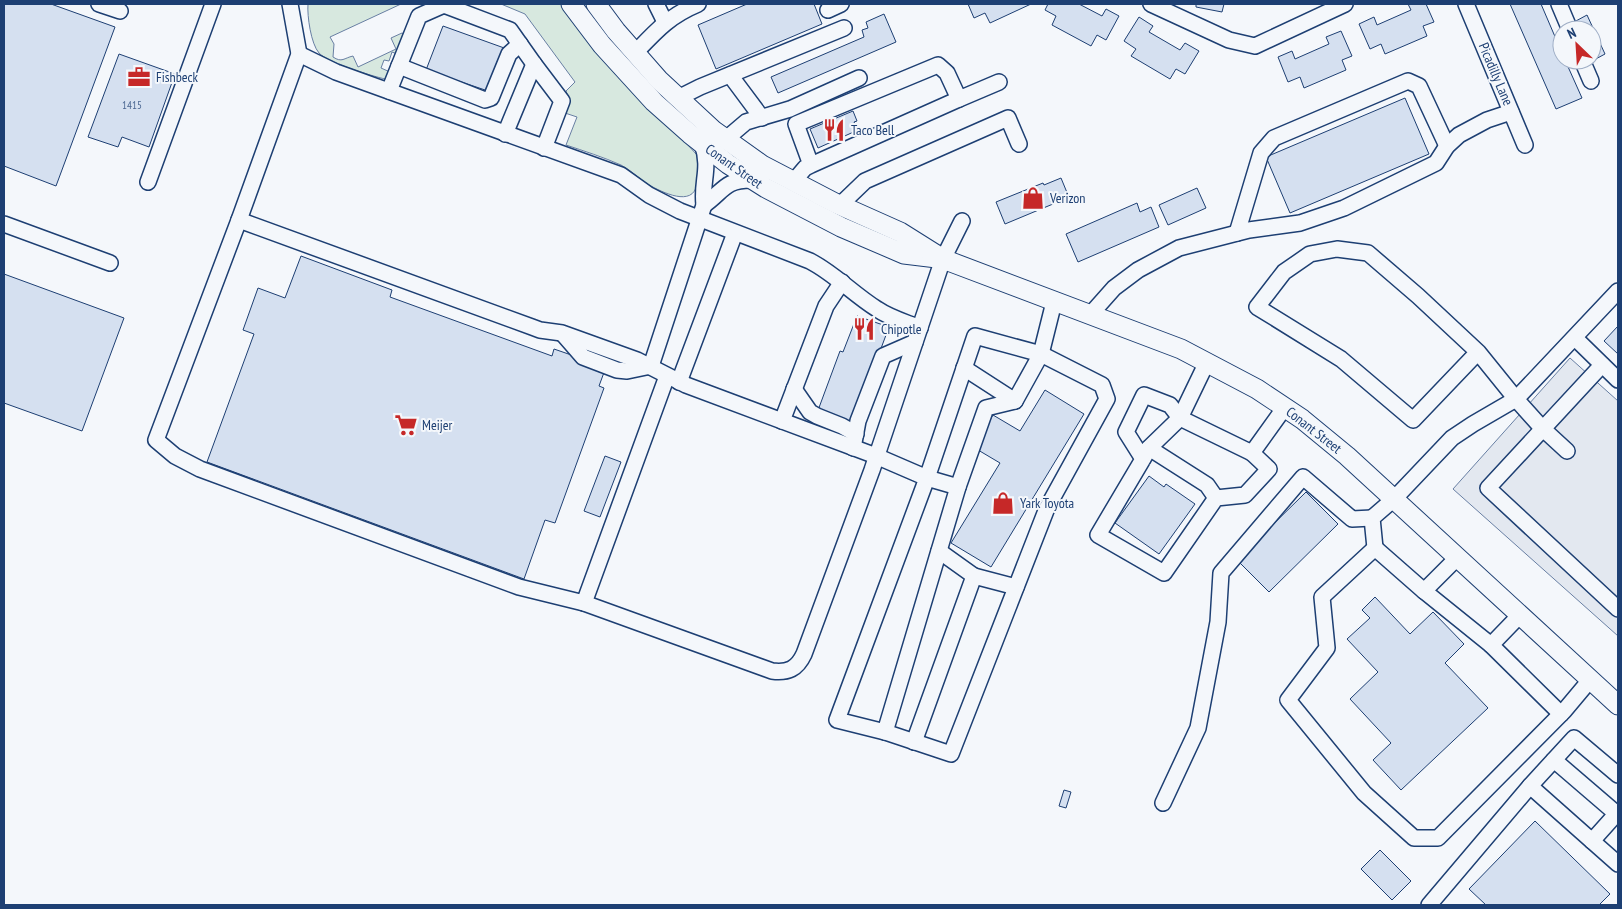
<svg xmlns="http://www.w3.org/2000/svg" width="1622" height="909" viewBox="0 0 1622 909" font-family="'PT Sans Narrow',sans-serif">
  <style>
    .green { fill: #d7e8df; stroke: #687fa3 }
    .parking { fill: #e3e8f0; stroke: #687fa3 }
    .building { fill: #d5e0f0; stroke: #1d3f73 }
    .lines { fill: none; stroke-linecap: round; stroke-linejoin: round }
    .minor-casing { stroke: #1d3f73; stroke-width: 18 }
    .major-casing { stroke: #1d3f73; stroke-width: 21 }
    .minor { stroke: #f4f7fb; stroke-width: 15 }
    .major { stroke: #f4f7fb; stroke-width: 19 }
    .labels { text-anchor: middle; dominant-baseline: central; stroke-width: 4; stroke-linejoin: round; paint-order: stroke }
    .number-label { font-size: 11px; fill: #4b6792 }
    .street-label { font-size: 14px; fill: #1d3f73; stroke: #f4f7fb }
    .poi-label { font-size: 14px; fill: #1d3f73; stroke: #f4f7fb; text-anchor: start }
  </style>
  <rect width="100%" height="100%" fill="#f4f7fb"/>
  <!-- green -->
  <g class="green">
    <path d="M308,4H401L330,37L334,44L333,57C342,63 344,58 353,56L358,67L396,49L391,38L402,33L404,34L397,54L392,52L389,61L384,60L381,68L390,72L385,79C372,76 328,63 319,53C311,44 307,16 308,4Z"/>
    <path d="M501,4H561L570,16L697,155C702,166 700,172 697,184C693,208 662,192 649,185C639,179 631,170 621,165C603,157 584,151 566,145L577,117L565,113L569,100L566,91L575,82L525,14Z"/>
  </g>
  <!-- parking -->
  <path class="parking" d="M1570,358L1618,401V636L1453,489Z"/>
  <!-- building -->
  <g class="building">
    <path d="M4,4H51L115,27L56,186L4,166Z"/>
    <path d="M747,4H815H814L822,24L716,69L698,25Z"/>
    <path d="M968,4H1031L990,23L985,13L974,18Z"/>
    <path d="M1048,4H1079L1102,16L1106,9L1119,16L1106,40L1097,35L1091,46L1052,25L1056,16L1045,10Z"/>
    <path d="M1196,4H1224L1222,12L1196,7Z"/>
    <path d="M1408,4H1426L1434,22L1423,26L1427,36L1385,54L1381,44L1370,49L1359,24L1374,17L1377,25L1411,10Z"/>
    <path d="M1510,4H1541L1562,53V60H1565L1582,98L1556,109Z"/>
    <path d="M884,14L896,42L778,93L771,77L864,37L862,30L868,28L866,22Z"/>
    <path d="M1587,15L1605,54L1592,61V30H1578L1574,22Z"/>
    <path d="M1139,17L1153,26L1149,32L1180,50L1185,43L1199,51L1185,74L1176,69L1170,79L1131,56L1136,49L1124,41Z"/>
    <path d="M443,26L507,49L491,92L426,70Z"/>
    <path d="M1341,31L1352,56L1342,60L1346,70L1304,88L1300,77L1288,82L1278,57L1292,51L1295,59L1329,44L1326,37Z"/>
    <path d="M119,54L175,74L149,147L122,137L118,147L88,137Z"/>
    <path d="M1405,98L1429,154L1290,213L1266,157Z"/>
    <path d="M853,111L857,121L854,122L858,130L818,148L810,129Z"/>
    <path d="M1061,178L1068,195L1051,201L1053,204L1005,224L996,202L1043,183L1044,185Z"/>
    <path d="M1197,188L1206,208L1168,225L1159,205Z"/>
    <path d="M1137,203L1140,212L1151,207L1159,227L1078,262L1066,234Z"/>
    <path d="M301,256L392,290L390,297L552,356L554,349L606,367L599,386L604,388L555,523L545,520L524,579L207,462L254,334L243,330L258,288L285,298Z"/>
    <path d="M4,274L124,318L82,431L4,403Z"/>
    <path d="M857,316L889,327L852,426L817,413L840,351L843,352Z"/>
    <path d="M1618,326V354L1604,341Z"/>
    <path d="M1045,390L1084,414L991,567L951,543L1000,463L973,447L993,415L1020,431Z"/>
    <path d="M605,456L621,462L600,517L584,511Z"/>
    <path d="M1149,476L1164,487L1166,484L1195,504L1159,554L1115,523Z"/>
    <path d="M1306,492L1338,524L1269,592L1237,560Z"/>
    <path d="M1375,597L1410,634L1433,612L1464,644L1445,663L1488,708L1401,790L1373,760L1391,743L1350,699L1378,672L1347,639L1370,618L1362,610Z"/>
    <path d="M1064,790L1071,792L1066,808L1059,806Z"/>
    <path d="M1535,821L1610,894L1599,905H1486L1469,889Z"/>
    <path d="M1380,850L1411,881L1392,900L1361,869Z"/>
  </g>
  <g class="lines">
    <defs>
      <g id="minor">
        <path d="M99,4L120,11"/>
        <path d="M290,4L299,54L239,220L156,440L175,456L200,469L519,587L584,603L772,671C788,673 797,669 804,654L872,470L943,259L962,221"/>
        <path d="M656,4L665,22"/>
        <path d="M1151,4L1229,40L1255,46L1345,4"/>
        <path d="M1466,4L1525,145"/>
        <path d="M1559,4L1570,30"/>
        <path d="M828,10L841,4"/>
        <path d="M635,53C656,31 669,16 698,4"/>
        <path d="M299,54L336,72L621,175L649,195L680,211L810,261C835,274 853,294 877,309C890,318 905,322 920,328"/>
        <path d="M1582,60L1591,81"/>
        <path d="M399,66L485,100L491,98L509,54L520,44"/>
        <path d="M730,75L762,118"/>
        <path d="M389,91L419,16L444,5L510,30L534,64L562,101L544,148"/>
        <path d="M678,98L700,87L844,28"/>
        <path d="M959,99L999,82"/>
        <path d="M505,134L534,64"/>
        <path d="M726,139L746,122L790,109L859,78"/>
        <path d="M794,181L805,168L811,165L959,99L947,73L938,65L796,124L811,165"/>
        <path d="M148,182L213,4"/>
        <path d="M704,205C724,191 724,180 751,180"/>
        <path d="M839,206L865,181L1008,118L1019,144"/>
        <path d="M239,220L532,327L540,330L562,333L637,360L686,385L876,456L927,478L837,720L885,732L951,754L1047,508L1107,399L1102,385L1041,354L975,336L927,478L958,487"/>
        <path d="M4,224L110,263"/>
        <path d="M1237,233L1261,153L1274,138L1408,81L1419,86L1447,146"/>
        <path d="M1090,315L1114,288L1138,270L1179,248L1249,230L1300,223L1344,208L1436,163L1447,146L1459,135L1487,120L1511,112"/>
        <path d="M563,334L583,357L617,370L627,371L651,366L704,205C701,180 711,170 702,143"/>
        <path d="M1575,338L1618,380"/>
        <path d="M1478,352L1413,420L1341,359L1257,307L1284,272L1310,254L1337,249L1368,253L1418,296L1478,352L1516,399L1542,428L1567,451"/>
        <path d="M1207,362L1180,418L1252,453L1285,407"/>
        <path d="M1602,365L1488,488L1618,609"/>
        <path d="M964,368L1015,401"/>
        <path d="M679,382L735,233"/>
        <path d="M794,389L810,412L817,416L842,426L856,434"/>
        <path d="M782,421L826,306L842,282"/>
        <path d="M853,448L858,421L883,356L915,342"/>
        <path d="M1149,448L1207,485L1216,498"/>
        <path d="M1143,459L1126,432L1144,395L1170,405L1180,418L1149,448L1143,459L1098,535L1164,573L1216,498L1245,495L1269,469L1252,453"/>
        <path d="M1375,548L1372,518L1394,499L1452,438L1473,424L1516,399L1618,291"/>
        <path d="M1458,557L1424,591L1375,548L1322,597L1327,648L1288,700L1364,793L1414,838H1438L1564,711L1590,680"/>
        <path d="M974,576L1016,587"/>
        <path d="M1424,591L1491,645"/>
        <path d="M584,603L667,376"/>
        <path d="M1520,615L1491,645L1561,714"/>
        <path d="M885,732L958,487L986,408L1015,401L1041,354L1054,302"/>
        <path d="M914,742L974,576L939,551"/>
        <path d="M1554,760L1618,815"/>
        <path d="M1530,786L1574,738L1618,775"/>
        <path d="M1163,803L1198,728L1218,622L1221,573L1303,477L1352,519L1372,518"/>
        <path d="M1592,841L1618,864"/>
        <path d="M1429,905L1530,786L1592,841L1618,812"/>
      </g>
      <g id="major">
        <path d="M571,4L602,45L654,102L690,134L728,164L766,188L841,227L904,254L937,258"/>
        <path d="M596,4L616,31L659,80L713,130L762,165L835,203L900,232L943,259L1181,349L1257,389L1302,419L1347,456L1618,705"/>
      </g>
    </defs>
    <!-- minor casing -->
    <use href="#minor" class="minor-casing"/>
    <!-- major casing -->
    <use href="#major" class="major-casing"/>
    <!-- minor -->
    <use href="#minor" class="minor"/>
    <!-- major -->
    <use href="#major" class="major"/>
  </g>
  <!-- icons -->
  <defs>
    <symbol id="office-bare" viewBox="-9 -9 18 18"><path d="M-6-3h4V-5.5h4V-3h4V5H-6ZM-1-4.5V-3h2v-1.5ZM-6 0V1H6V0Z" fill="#c62828" stroke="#f4f7fb" stroke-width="2.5" paint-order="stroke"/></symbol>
    <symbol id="restaurant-bare" viewBox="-9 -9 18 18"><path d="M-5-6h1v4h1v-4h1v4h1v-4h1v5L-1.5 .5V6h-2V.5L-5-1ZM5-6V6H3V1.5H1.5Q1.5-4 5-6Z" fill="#c62828" stroke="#f4f7fb" stroke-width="2.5" paint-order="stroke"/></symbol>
    <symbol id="shop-bare" viewBox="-9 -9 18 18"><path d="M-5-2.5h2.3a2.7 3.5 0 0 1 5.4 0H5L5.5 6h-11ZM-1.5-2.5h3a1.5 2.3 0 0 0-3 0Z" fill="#c62828" stroke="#f4f7fb" stroke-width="2.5" paint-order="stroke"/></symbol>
    <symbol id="supermarket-bare" viewBox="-9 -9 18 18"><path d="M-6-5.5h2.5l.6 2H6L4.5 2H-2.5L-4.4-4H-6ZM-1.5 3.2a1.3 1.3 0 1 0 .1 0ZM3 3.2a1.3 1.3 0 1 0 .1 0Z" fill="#c62828" stroke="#f4f7fb" stroke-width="2.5" paint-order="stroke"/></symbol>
  </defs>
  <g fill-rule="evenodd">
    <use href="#office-bare" x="123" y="61" width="32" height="32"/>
    <use href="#restaurant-bare" x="818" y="114" width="32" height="32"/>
    <use href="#shop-bare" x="1017" y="182" width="32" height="32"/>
    <use href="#restaurant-bare" x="848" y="313" width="32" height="32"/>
    <use href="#supermarket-bare" x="390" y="409" width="32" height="32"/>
    <use href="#shop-bare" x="987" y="487" width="32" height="32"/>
  </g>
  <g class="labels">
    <!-- number labels -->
    <g class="number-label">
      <text x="132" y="105">1415</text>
    </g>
    <!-- street labels -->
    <g class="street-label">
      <text transform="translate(1496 74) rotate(67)">Picadilly Lane</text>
      <text transform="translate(734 166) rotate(35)">Conant Street</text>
      <text transform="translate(1314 430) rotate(38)">Conant Street</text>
    </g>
    <!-- poi labels -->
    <g class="poi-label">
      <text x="156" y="77">Fishbeck</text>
      <text x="851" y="130">Taco Bell</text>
      <text x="1050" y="198">Verizon</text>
      <text x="881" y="329">Chipotle</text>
      <text x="422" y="425">Meijer</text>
      <text x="1020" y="503">Yark Toyota</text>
    </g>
  </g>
  <!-- border -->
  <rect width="1622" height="909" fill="none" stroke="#1d3f73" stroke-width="10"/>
  <!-- north arrow -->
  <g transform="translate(1577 45) rotate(335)"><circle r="24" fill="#f4f7fb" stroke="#9eadc5"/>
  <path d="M0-4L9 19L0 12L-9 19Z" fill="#c62828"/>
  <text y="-8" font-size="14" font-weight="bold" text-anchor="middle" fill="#1d3f73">N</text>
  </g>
</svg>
